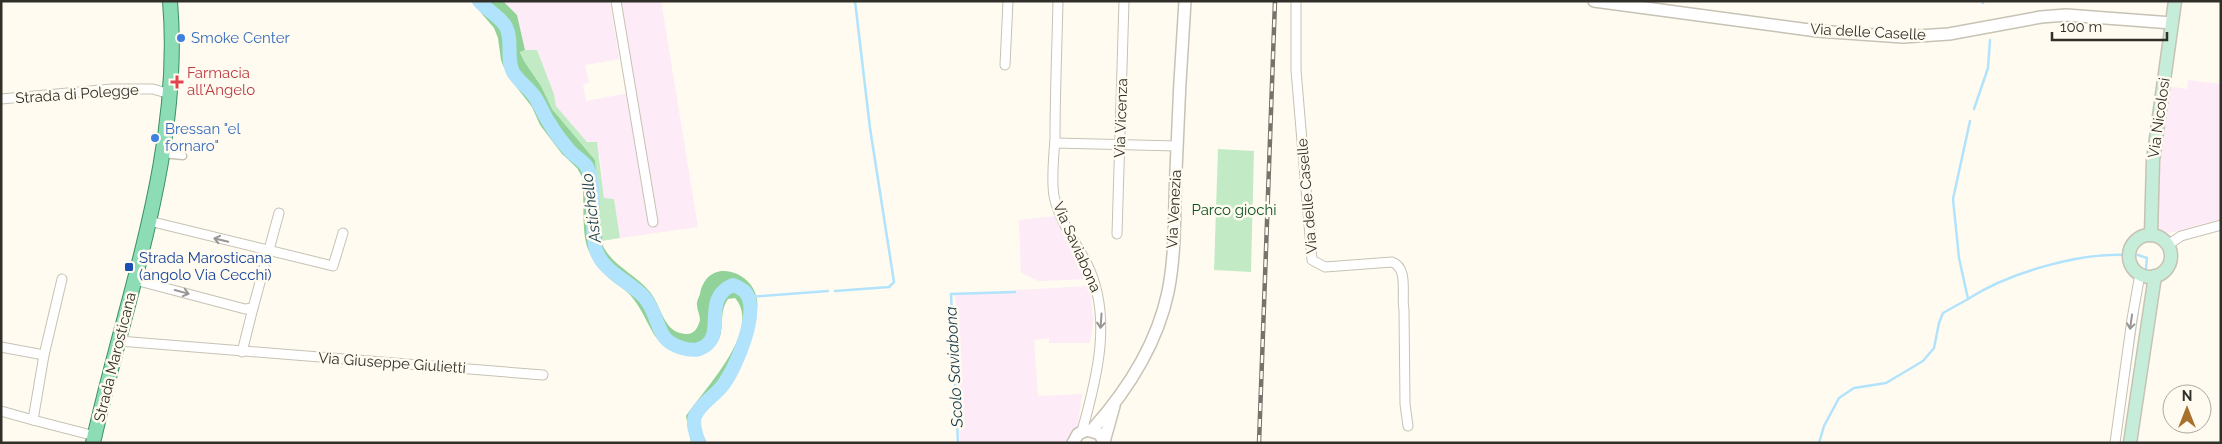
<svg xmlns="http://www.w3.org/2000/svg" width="2222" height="444" viewBox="0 0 2222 444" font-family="Raleway,sans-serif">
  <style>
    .industrial { fill: #fdebf7 }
    .green { fill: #c2ebc5 }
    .forest { fill: #91d298 }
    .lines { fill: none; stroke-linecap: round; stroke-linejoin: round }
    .stream { stroke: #b1e3fd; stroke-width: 2.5 }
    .river { stroke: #b1e3fd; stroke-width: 14 }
    .pedestrian-casing { stroke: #c6c2b4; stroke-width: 9 }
    .minor-casing { stroke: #c6c2b4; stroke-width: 11 }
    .tertiary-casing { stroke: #c6c2b4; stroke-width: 14 }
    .secondary-casing { stroke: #c6c2b4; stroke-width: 15 }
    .primary-casing { stroke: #3a9064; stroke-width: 16 }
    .pedestrian { stroke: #fff; stroke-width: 6 }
    .minor { stroke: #fff; stroke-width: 9 }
    .tertiary { stroke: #fff; stroke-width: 11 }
    .secondary { stroke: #c6edda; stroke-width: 12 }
    .primary { stroke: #8cdcb5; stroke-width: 14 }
    .rail-casing { stroke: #75736c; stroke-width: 4.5 }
    .rail { stroke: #fffbf0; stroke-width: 2.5; stroke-dasharray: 8; stroke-linecap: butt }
    .oneway { stroke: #989794 }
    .shop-dot { fill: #3f7fe0; stroke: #fffbf0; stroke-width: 2 }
    .health-dot { fill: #e0444e; stroke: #fffbf0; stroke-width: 2 }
    .transit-dot { fill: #1a4fb4; stroke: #fffbf0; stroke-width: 2 }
    .labels { text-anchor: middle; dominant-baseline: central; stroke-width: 5; stroke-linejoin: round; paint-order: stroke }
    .street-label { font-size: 15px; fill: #302f29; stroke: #fffbf0 }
    .shop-label { font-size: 15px; fill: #366cbe; stroke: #fffbf0; text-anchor: start }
    .health-label { font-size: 15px; fill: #be3a42; stroke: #fffbf0; text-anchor: start }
    .park-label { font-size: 15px; fill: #0f5520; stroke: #fffbf0 }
    .transit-label { font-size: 15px; fill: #164399; stroke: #fffbf0; text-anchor: start }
    .water-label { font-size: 16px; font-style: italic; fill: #153c4e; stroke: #fffbf0 }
  </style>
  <rect width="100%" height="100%" fill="#fffbf0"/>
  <!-- industrial -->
  <g class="industrial">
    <path d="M503,1H610L619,59L585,65L589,83L583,84L586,101L635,92L620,1H661L698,227L620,238L614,199H604L600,157L556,106L554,94L537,50H525L517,15Z"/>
    <path d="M2188,80L2221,84V219L2158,236L2153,203L2168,86L2187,89Z"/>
    <path d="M1055,216L1089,276L1088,279L1039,281L1021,273L1019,220Z"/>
    <path d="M1088,286L1091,289L1092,315L1094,316L1090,343H1049V338L1034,340L1038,396L1082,394L1078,424L1079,437L1076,443H960L955,365L960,364L955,294Z"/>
  </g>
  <!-- green -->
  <g class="green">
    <path d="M525,50H537L554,94L556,106L587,142H597L604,198L614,199L620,238L602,241L595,160L552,109L541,86L524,61L520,51Z"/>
    <path d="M1218,149L1254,151L1251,272L1214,270Z"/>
  </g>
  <!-- forest -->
  <path class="forest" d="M471,1H503L517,15L525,50L520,52L524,61L541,86L552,109L595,160L603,246C613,266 635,274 650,292C662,307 663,332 685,334C695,335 698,327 700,320C700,315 697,310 697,305C696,302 699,297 700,294C708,252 763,274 757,310C754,332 739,369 727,388C720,399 704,402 699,414C696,424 703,434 707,443H691L686,416C703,390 763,330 735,298L728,299C715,318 731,337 707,352C700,356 692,356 684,355C651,349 651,319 631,296C625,289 617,285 610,279C602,272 592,259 588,249C581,232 585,197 582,177L577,168L562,154L540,125L532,107L507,75L501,60L498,38L494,28Z"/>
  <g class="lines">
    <!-- stream -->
    <g class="stream">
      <path d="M1982,1L1983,3"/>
      <path d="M1974,109L1988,68L1990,40"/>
      <path d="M1970,121L1953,199L1959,258L1968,299C2008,273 2080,252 2128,255"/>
      <path d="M2138,255L2147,258L2145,278"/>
      <path d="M835,291L889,287L894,282L870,128L855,1"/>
      <path d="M748,297L828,291"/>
      <path d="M2129,372L2138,309"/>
      <path d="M958,443L951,294L1015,292"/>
      <path d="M1819,443L1824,426L1839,398L1854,388L1886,383L1923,361L1934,348L1939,323L1943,313L1968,299"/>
    </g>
    <!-- river -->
    <path class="river" d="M479,1C487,10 501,17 506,27C513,40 506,59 513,72C518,81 529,88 535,97C541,106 544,116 550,124C555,133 563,143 570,151C575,157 584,161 587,167C598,190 589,224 596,250C603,272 629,281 644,297C656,310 657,331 667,340C673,346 690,352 699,349C730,338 699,299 733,285C738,287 743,289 746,293C760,312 736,368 723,385C715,396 701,403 695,416C692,425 696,434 699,443"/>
    <defs>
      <path id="pedestrian" d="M162,154L183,156"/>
      <g id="minor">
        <path d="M616,1L653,222"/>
        <path d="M1058,1C1057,47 1055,93 1055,138C1054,156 1051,178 1054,196C1059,221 1076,242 1087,264C1113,316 1097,378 1082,431"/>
        <path d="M1296,1V70L1312,260L1325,267L1392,262C1409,268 1401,295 1404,310L1405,404L1408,426"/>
        <path d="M1005,65L1008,1"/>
        <path d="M1,99L112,89H153L170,94"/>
        <path d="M1055,143L1177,146"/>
        <path d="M149,221L333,266L343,233"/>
        <path d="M1117,234L1124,1"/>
        <path d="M2168,245L2181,236L2221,225"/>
        <path d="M62,279L44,355L33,420L95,436"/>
        <path d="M135,280L245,309L253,308L279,213"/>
        <path d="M119,341L543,375"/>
        <path d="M1,347L44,355"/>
        <path d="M242,352L253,308"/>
        <path d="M1,411L33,420"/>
        <path d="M2115,443L2132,319L2140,274"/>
      </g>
      <g id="tertiary">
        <path d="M1594,1L1817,31L1903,37L1949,34L2041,17L2066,15L2172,23"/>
        <path d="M1092,430C1126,392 1157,344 1168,292C1176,253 1174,211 1176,171C1178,115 1181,58 1185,1"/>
        <path d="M1104,442L1114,406"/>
        <path d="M1073,443L1078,434L1087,430L1100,434L1104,443"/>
      </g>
      <g id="secondary">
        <path d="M2151,235L2153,160L2175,1"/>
        <circle cx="2150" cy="256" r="21"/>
        <path d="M2130,443L2155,276"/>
      </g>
      <path id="primary" d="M93,443C125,298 183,152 170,1"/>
    </defs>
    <!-- pedestrian casing -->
    <use href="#pedestrian" class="pedestrian-casing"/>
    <!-- minor casing -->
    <use href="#minor" class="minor-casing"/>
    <!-- tertiary casing -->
    <use href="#tertiary" class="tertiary-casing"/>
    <!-- secondary casing -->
    <use href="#secondary" class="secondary-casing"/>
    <!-- primary casing -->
    <use href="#primary" class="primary-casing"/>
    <!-- pedestrian -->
    <use href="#pedestrian" class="pedestrian"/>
    <!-- minor -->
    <use href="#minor" class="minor"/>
    <!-- tertiary -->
    <use href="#tertiary" class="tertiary"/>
    <!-- secondary -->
    <use href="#secondary" class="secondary"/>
    <!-- primary -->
    <use href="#primary" class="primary"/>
    <defs>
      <path id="rail" d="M1259,443L1275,1"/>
    </defs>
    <!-- rail casing -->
    <use href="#rail" class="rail-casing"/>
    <!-- rail -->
    <use href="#rail" class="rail"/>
  </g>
  <!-- one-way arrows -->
  <defs><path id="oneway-shaft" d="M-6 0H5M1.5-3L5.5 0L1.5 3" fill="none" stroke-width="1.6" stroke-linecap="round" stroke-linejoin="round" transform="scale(1.25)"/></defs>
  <g class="oneway">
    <use href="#oneway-shaft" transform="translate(221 240) rotate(-166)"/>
    <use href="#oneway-shaft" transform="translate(182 292) rotate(15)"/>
    <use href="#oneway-shaft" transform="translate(1101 321) rotate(94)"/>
    <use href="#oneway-shaft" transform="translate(2131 322) rotate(98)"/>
  </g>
  <!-- markers -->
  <g class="shop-dot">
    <circle cx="181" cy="38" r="5"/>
    <circle cx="155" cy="138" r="5"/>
  </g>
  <path class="health-dot" d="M174.5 74.5h5v5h5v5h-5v5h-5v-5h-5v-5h5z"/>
  <rect class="transit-dot" x="124" y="262" width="10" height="10" rx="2.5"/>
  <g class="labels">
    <!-- street labels -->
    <g class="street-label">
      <text transform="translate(1868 32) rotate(3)">Via delle Caselle</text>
      <text transform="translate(77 94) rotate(-4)">Strada di Polegge</text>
      <text transform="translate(1121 118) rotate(-88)">Via Vicenza</text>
      <text transform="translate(2159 118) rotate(-82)">Via Nicolosi</text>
      <text transform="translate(1307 196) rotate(-95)">Via delle Caselle</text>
      <text transform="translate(1174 209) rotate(-87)">Via Venezia</text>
      <text transform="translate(1077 247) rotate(66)">Via Saviabona</text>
      <text transform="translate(115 357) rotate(-76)">Strada Marosticana</text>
      <text transform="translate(392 363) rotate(4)">Via Giuseppe Giulietti</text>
    </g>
    <!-- shop labels -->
    <g class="shop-label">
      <text x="191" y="38">Smoke Center</text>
      <text x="165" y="129">Bressan "el<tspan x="165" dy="17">fornaro"</tspan></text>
    </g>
    <!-- health labels -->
    <g class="health-label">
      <text x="187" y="73">Farmacia<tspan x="187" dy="17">all'Angelo</tspan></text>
    </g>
    <!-- park labels -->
    <g class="park-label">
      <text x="1234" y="210">Parco giochi</text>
    </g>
    <!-- transit labels -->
    <g class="transit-label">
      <text x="139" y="258">Strada Marosticana<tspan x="139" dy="17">(angolo Via Cecchi)</tspan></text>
    </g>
    <!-- water labels -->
    <g class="water-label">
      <text transform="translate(591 208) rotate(-97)">Astichello</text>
      <text transform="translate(954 367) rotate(-93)">Scolo Saviabona</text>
    </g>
  </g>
  <!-- border -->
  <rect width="2222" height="444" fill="none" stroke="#302f29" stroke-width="5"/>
  <!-- north arrow -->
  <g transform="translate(2187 409)"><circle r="24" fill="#fffbf0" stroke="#aca9a0"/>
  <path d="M0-4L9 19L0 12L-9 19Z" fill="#a7712c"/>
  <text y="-8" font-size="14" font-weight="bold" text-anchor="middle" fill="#302f29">N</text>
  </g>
  <!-- scale -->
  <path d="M2052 32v8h115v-8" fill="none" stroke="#302f29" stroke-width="2.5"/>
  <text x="2060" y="32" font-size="15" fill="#302f29" stroke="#fffbf0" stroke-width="4" paint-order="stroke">100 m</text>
</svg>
